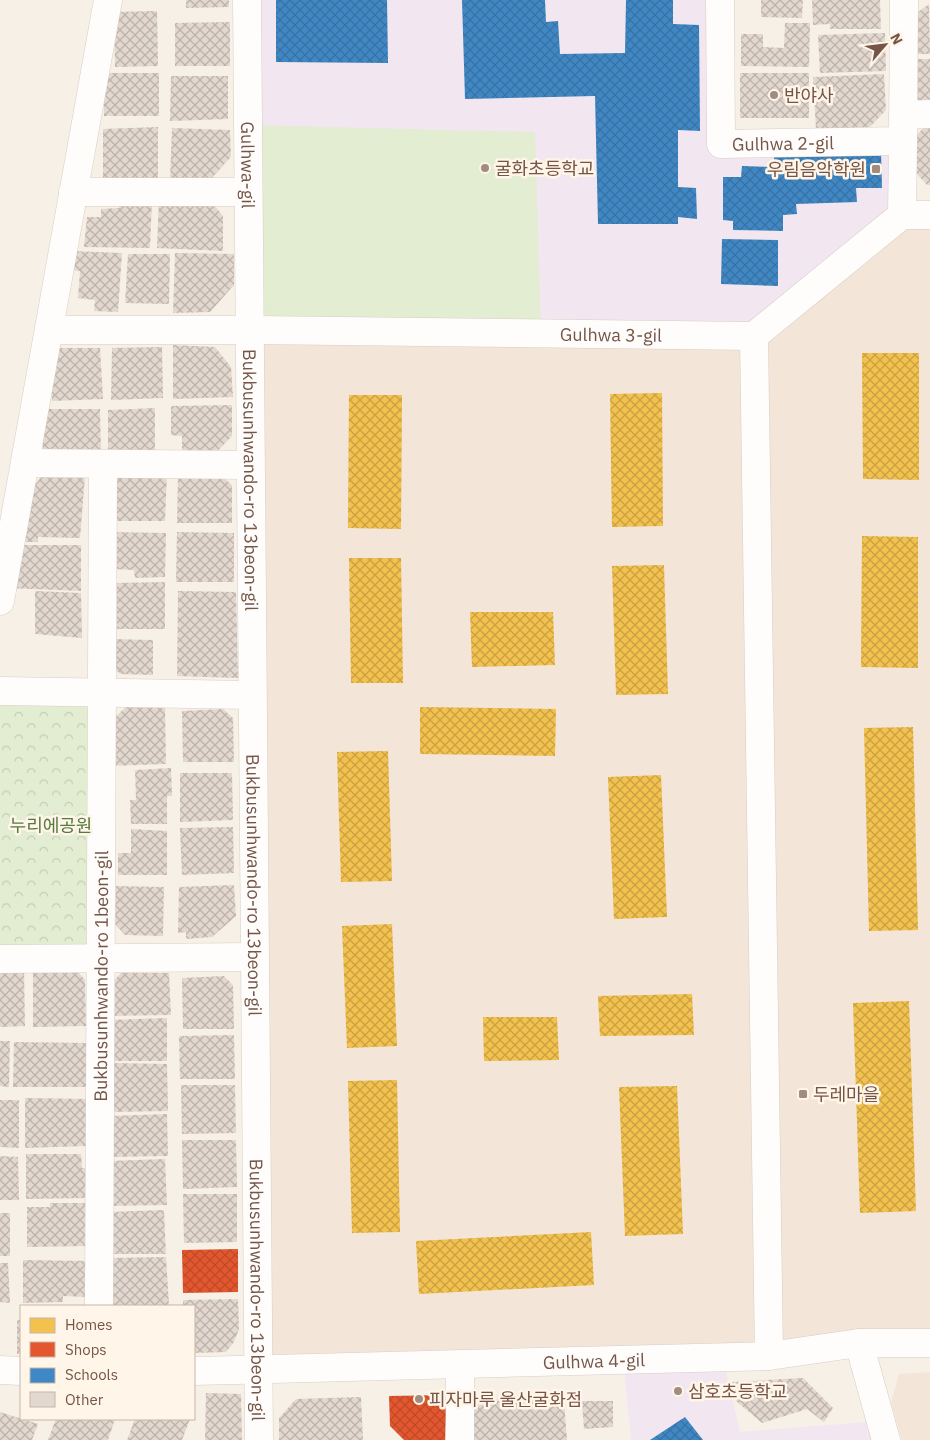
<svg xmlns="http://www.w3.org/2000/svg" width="930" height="1440" viewBox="0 0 930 1440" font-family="'IBM Plex Sans','Noto Sans KR',sans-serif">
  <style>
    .residential { fill: #f3e5d7 }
    .education { fill: #f2e6f1 }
    .park { fill: url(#park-crowns) }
    .garden { fill: #e3edd1 }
    .homes { fill: url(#homes-cross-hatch) }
    .shops { fill: url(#shops-cross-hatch) }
    .schools { fill: url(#schools-cross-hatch) }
    .building { fill: url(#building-cross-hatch) }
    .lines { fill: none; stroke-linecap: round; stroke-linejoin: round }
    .minor-casing { stroke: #d8cdc5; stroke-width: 29 }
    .minor { stroke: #fefdfb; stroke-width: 28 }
    .poi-dot { fill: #a28b7f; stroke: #fff5e8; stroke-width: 2 }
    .labels { text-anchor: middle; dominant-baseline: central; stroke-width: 5; stroke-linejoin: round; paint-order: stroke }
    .poi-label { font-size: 18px; fill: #755547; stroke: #fff5e8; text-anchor: start }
    .street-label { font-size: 18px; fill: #755547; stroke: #fff5e8 }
    .park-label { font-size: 18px; fill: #547b3f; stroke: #fff5e8 }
  </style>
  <defs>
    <pattern id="park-crowns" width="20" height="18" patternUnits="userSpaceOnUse" patternTransform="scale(1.25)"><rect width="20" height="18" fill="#e3edd1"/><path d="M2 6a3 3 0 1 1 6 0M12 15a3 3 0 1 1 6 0" fill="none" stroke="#c6cdb5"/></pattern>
    <pattern id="homes-cross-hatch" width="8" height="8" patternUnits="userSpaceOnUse" patternTransform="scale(1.25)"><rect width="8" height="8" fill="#f2c14e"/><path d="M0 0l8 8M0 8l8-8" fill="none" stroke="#c9a043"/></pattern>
    <pattern id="shops-cross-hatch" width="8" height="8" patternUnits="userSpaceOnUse" patternTransform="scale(1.25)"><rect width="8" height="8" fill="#e4572e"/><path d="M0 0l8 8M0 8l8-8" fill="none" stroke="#bd4b29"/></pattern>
    <pattern id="schools-cross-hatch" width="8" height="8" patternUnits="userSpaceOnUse" patternTransform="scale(1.25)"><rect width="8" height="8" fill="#3f88c5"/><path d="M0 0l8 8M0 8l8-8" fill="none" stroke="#3972a2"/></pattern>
    <pattern id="building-cross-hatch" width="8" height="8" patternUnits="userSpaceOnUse" patternTransform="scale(1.25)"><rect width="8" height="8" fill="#e3d8cf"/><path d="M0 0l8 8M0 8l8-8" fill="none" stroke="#bdb2aa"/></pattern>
  </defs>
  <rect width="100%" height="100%" fill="#f7f0e7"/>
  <!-- residential -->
  <g class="residential">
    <path d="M902,215H930V1343L257,1371L249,330Z"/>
    <path d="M930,1372V1440H902L891,1402L899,1374Z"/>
  </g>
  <!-- education -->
  <g class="education">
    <path d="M247,0H720L722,144L903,141L902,215L754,336L249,330Z"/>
    <path d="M723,1358L740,1432L880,1421L886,1440H631L623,1360Z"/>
  </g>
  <!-- park -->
  <path class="park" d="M0,691L102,693L101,958L0,959Z"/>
  <!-- garden -->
  <path class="garden" d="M248,125L535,132L541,334L249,330Z"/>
  <!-- homes -->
  <g class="homes">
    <path d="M862,353H919V480L863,479Z"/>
    <path d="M662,393L663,526L612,527L610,394Z"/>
    <path d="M349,395H402L401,529L348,528Z"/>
    <path d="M862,536L918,537V668L861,667Z"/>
    <path d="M349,558H401L403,683H351Z"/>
    <path d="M664,565L668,694L616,695L612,566Z"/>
    <path d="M470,612H553L555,665L472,667Z"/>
    <path d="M420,707L556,709L555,756L420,754Z"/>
    <path d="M913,727L918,930L869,931L864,728Z"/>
    <path d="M388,751L392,881L341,882L337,752Z"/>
    <path d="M661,775L667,917L614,919L608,777Z"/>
    <path d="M392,924L397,1046L347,1048L342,926Z"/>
    <path d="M692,994L694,1035L600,1036L598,996Z"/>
    <path d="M909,1001L916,1211L860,1213L853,1003Z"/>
    <path d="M483,1017H557L559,1060L484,1061Z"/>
    <path d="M397,1080L400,1232L352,1233L348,1081Z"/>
    <path d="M677,1086L683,1234L625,1236L619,1087Z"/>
    <path d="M591,1232L594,1285L419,1294L416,1241Z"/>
  </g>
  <!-- shops -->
  <g class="shops">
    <path d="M238,1249V1292L183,1293L182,1250Z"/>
    <path d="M447,1395L445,1440H404L390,1426L389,1396Z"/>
  </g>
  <!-- schools -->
  <g class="schools">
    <path d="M276,0H387L388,63L276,62Z"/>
    <path d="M462,0H545L546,22L558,21L560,54L625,53L626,0H673V24L699,25L700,131L678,130V187L696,188L697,219L678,217V224H598L595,96L465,99Z"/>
    <path d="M881,151L882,188H856L857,202L796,204L797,214L783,215V231L733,230V221L723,220V177H741L742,166L774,167V154Z"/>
    <path d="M722,239L778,240V286L721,284Z"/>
    <path d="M685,1417L703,1440H650Z"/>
  </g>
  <!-- building -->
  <g class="building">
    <path d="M186,0H229V7L186,8Z"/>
    <path d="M761,0H803L802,18L761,17Z"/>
    <path d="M812,0H880L881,29H830V24L813,25Z"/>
    <path d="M929,4L930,54H907V20Z"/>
    <path d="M157,11L158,66L115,67L114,12Z"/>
    <path d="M230,22V66H175V23Z"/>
    <path d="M785,23H810L809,67L741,66V34H763V47L784,48Z"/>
    <path d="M885,33L886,71L820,73L818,35Z"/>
    <path d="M904,59H930V110L905,95Z"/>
    <rect x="104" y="73" width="55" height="43"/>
    <rect x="740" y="73" width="69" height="45"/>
    <path d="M884,74L886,110L869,128L816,130L813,77Z"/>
    <path d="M171,76H228V119L170,121Z"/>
    <path d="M928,122H930V185H927L916,173L913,140Z"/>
    <path d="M158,127V180L103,181V129Z"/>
    <path d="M172,128L230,130L231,157L209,181L170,182Z"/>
    <path d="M159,199L210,200L223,216V251L157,248Z"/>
    <path d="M152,200L150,248L84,247L87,217H101V209L119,208L120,201Z"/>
    <path d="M71,251L122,253L118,312L94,311L95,300L78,298L80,271L70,270Z"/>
    <path d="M175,253L234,254V285L210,312L173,313Z"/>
    <path d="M128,254H170L169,304L125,303Z"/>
    <path d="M173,345L215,347L231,367L233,397L173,399Z"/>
    <path d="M162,347L163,398L111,400L112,348Z"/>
    <path d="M50,348H100L103,399L52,401Z"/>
    <path d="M232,405V436L214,455L182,454V436L171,435V406Z"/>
    <path d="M155,408V453L108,454V410Z"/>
    <path d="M43,409H100L101,452L43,454Z"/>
    <path d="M125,471L167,473L165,521H113L111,484Z"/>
    <path d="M178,472L218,473L232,485V523H177Z"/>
    <path d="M42,476H85L80,538L38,537V542H16L26,496Z"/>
    <path d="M112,532L166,533L165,577L135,578L134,570L113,569Z"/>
    <path d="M177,532L234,533V582H176Z"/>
    <path d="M15,545H81V591L8,588Z"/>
    <path d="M165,582V629H117L116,583Z"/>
    <path d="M35,591L81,593L82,638L35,634Z"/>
    <path d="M178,591L236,592L238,678L177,676Z"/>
    <path d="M111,639L153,640V675L120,674L111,665Z"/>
    <path d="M165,706L166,764L110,766L111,721L126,707Z"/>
    <path d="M223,709L233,718L234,762H183L182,711Z"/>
    <path d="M171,768L172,796H167V824H131L130,800H136L135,770Z"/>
    <path d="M180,773H232L233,820L180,822Z"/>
    <path d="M233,827L234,873L182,875L180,828Z"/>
    <path d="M131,829L167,831V875H118V853H131Z"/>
    <path d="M234,885L236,916L212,937L186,939V932L178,933L179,887Z"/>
    <path d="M116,886L164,887L163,936L125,935L115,924Z"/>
    <path d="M73,966L85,980L86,1026L33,1027V968Z"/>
    <path d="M24,969L25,1026L0,1027V970Z"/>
    <path d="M121,973H169L171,1015L109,1016V986Z"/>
    <path d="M224,976L233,985L234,1029H183L182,978Z"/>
    <path d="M167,1018V1061H110L109,1020Z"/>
    <path d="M234,1035L235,1079H180L179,1036Z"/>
    <path d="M0,1041H10L9,1087L0,1086Z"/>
    <path d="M14,1042L86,1043L87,1087H13Z"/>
    <path d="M110,1063L167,1064L168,1111L110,1112Z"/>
    <path d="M181,1085H235L236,1133L182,1134Z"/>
    <path d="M25,1098L87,1099V1146L25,1148Z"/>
    <path d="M0,1100H19V1148L0,1147Z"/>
    <path d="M167,1114L168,1156L110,1157V1116Z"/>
    <path d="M182,1140H236L237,1187L183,1189Z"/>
    <path d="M26,1154H81L82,1168H87L88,1198L26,1199Z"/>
    <path d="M0,1156L18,1157L19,1200H0Z"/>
    <path d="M165,1159L167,1205L109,1206V1161Z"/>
    <path d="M183,1194H237V1242L184,1243Z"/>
    <path d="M50,1203H88V1246L27,1247V1207H50Z"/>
    <path d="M164,1210L166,1254H109L108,1212Z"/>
    <rect x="0" y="1213" width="10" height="43"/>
    <path d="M166,1257L169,1305L110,1306L109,1258Z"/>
    <path d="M23,1260L89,1261L88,1297L63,1296V1302L23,1303Z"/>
    <path d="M0,1263H8L10,1303L0,1302Z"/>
    <path d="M238,1299L239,1329L234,1342L226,1352L194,1353V1306H183V1300Z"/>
    <rect x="17" y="1320" width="4" height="34"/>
    <path d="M803,1378L833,1408L824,1422L807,1409L762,1423L736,1401L732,1382Z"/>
    <path d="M206,1393L241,1394L242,1440H205Z"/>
    <path d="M361,1397L363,1440H279V1418L296,1399Z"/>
    <path d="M468,1398L564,1401L567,1440H469Z"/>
    <path d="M582,1401H613V1427L584,1429Z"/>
    <path d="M0,1412L38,1424L32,1440H0Z"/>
    <path d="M56,1419H115L108,1440H48Z"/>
    <path d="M135,1419H190L182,1440H127Z"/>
  </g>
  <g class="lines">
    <defs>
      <g id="minor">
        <path id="s1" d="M247,0L259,1440"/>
        <path id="s2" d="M720,0L721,144L903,141L904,0"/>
        <path d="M903,115L930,114"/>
        <path d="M73,192H248"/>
        <path d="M902,215L903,141"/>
        <path id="s3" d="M49,330H249L754,336L902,215H930"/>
        <path d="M754,336L769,1356"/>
        <path d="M25,463L250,465"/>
        <path d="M0,601L108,0"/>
        <path d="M0,691L252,695"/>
        <path d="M0,959L254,957"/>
        <path id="s4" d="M99,1306L103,465"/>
        <path d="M859,1343L886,1440"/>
        <path d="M0,1370L21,1371"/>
        <path id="s5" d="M194,1371L769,1356L859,1343H930"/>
        <path d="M460,1440V1365"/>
      </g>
    </defs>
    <!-- minor casing -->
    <use href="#minor" class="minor-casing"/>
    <!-- minor -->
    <use href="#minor" class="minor"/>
  </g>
  <!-- markers -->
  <g class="poi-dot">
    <circle cx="774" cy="95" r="5"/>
    <circle cx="485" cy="168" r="5"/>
    <rect x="871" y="164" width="10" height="10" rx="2.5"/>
    <rect x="798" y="1089" width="10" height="10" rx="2.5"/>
    <circle cx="678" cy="1391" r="5"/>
    <circle cx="419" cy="1399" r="5"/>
  </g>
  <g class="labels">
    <!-- poi labels -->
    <g class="poi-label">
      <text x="784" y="95">반야사</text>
      <text x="495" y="168">굴화초등학교</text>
      <text x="866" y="169" text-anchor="end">우림음악학원</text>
      <text x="813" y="1094">두레마을</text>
      <text x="688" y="1391">삼호초등학교</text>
      <text x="429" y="1399">피자마루 울산굴화점</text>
    </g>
    <!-- street labels -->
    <g class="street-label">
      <text stroke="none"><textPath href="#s2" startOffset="206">Gulhwa 2-gil</textPath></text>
      <text stroke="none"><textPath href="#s1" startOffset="165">Gulhwa-gil</textPath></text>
      <text stroke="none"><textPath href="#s3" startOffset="562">Gulhwa 3-gil</textPath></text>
      <text stroke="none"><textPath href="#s1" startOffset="480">Bukbusunhwando-ro 13beon-gil</textPath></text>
      <text stroke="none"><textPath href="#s1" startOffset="885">Bukbusunhwando-ro 13beon-gil</textPath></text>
      <text stroke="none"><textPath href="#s4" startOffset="330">Bukbusunhwando-ro 1beon-gil</textPath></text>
      <text stroke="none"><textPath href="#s1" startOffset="1290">Bukbusunhwando-ro 13beon-gil</textPath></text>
      <text stroke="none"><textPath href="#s5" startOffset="400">Gulhwa 4-gil</textPath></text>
    </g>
    <!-- park labels -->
    <g class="park-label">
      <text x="51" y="825">누리에공원</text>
    </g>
  </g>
  <!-- legend -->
  <rect x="20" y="1305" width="175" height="115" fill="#fff5e8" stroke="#c8b5a8"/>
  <rect x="30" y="1318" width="25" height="15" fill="#f2c14e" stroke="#c8b5a8"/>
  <text x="65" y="1330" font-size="15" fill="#755547">Homes</text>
  <rect x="30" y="1342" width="25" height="15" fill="#e4572e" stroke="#c8b5a8"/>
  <text x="65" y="1355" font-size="15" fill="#755547">Shops</text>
  <rect x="30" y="1368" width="25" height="15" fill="#3f88c5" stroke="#c8b5a8"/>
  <text x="65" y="1380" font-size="15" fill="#755547">Schools</text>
  <rect x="30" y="1392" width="25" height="15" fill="#e3d8cf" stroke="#c8b5a8"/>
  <text x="65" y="1405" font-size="15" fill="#755547">Other</text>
  <!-- north arrow -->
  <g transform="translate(885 45) rotate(62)" stroke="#fff5e8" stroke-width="4" paint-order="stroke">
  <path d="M0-4L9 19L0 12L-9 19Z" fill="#755547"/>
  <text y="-8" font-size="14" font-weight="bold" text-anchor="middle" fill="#755547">N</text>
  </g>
</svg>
